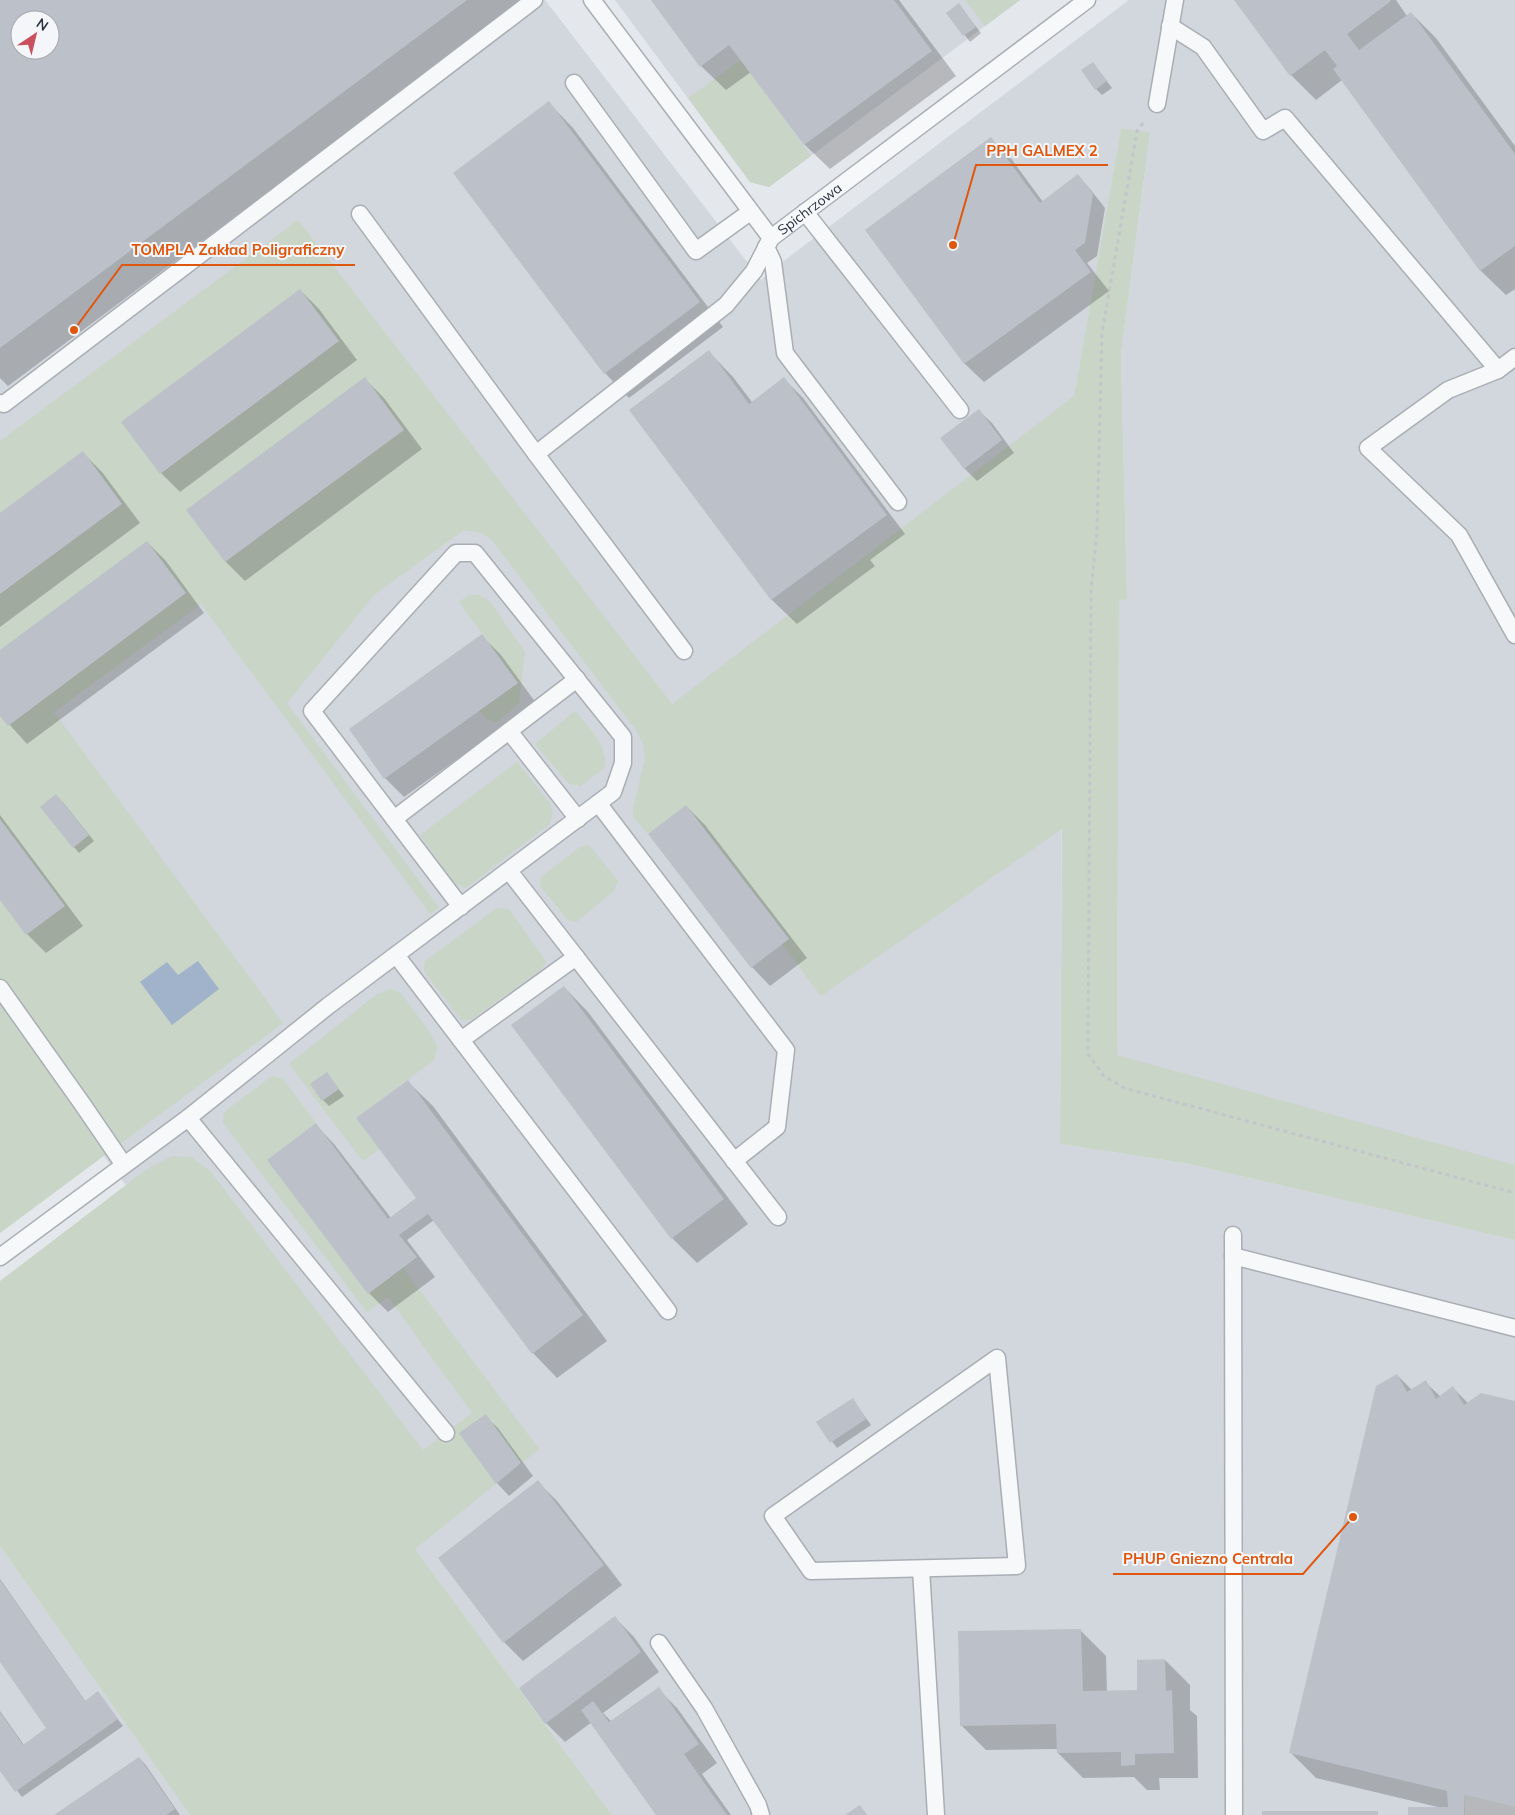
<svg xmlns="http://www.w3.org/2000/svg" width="1515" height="1815" viewBox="0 0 1515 1815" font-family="Mulish,sans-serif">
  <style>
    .built { fill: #d2d6dd; fill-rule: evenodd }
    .green { fill: #c9d5c6 }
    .water { fill: #a1b3ca }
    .shadow { fill: #0003; fill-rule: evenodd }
    .building { fill: #bcc0c8; fill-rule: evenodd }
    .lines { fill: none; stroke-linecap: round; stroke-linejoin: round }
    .lane-casing { stroke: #a9aeb5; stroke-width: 19 }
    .path { stroke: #c2c5ca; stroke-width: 3; stroke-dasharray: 4 4; stroke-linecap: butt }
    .lane { stroke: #f7f8fa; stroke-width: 16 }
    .labels { text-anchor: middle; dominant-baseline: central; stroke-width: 4; stroke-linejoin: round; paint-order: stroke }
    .street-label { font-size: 14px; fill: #2c3443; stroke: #f4f6f9 }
    .leader { fill: none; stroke: #df570f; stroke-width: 2 }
    .callout-dot { fill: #df570f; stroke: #f4f6f9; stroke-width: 2 }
    .callout-label { font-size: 15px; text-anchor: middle; font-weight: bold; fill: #df570f; stroke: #f4f6f9; stroke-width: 4; stroke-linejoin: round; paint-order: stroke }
  </style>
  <rect width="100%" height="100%" fill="#e4e7eb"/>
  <!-- built -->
  <g class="built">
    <path d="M0,0H545L761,280L789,257L1129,0H1515V1166L1117,1056L1119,600L1127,598L1121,353L1150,134L1121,128L1074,396L1063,578L1060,1144L1185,1163L1515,1240V1807L1464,1795L1465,1815H612L415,1549L125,1184L0,1019ZM20,20H50V50H20Z"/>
    <path d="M615,0H1020L769,187L750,182Z"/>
    <path d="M0,1546L190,1815H0Z"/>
  </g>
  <!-- green -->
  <g class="green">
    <path d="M965,0H1020L985,26Z"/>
    <path d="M741,60L811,156L769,187L750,182L688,98Z"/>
    <path d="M1121,128L1150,133L1121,353L1127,599L1119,600L1117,1055L1515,1165V1240L1185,1163L1060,1144L1062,829L821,996L782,944L789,938L686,805L648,834L633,817V809L645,759L643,744L636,730L491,539L482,533L464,530L374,595L287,703L439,908L430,914L201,604L54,712L283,1023L0,1233V441L298,220L672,704L1074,396Z"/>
    <path d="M469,595H480L491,603L525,652L519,703L497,722L489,720L479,711L518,683L459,602Z"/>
    <path d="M575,711C589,728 607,744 605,767L581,786L569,784L535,744Z"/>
    <path d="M517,762L550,803L553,814L549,825L466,888L454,883L420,835Z"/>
    <path d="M589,845L618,881L614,891L576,922L568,920L540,886L541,877L580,847Z"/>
    <path d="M497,908L509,909L546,961L542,969L471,1020H461L424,971L425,961Z"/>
    <path d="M390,989L400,992L431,1034L437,1046L434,1060L356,1118L380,1149L363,1161L289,1064L376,995Z"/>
    <path d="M272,1076L283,1079L316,1123L268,1160L369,1293L403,1268L539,1449L415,1549L612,1815H190L0,1546V1281L147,1169L173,1156L191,1157L210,1171L423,1450L472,1413L388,1297L367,1312L223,1123L224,1112Z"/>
  </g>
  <!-- water -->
  <path class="water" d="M198,961L219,989L172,1025L140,982L167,962L178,975Z"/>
  <!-- shadow -->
  <g class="shadow">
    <path d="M0,0H525L8,386L0,378ZM20,20H50V50H20Z"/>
    <path d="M652,0H899L956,76L830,169L805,145L751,72L726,90L701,66Z"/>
    <path d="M1235,0H1396L1407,16L1411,13L1436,38L1515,146V289L1506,295L1481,271L1342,80L1316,100L1291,75Z"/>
    <path d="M959,5L981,33L970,42L948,13Z"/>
    <path d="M1093,63L1112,88L1102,95L1096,89Z"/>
    <path d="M549,103L573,128L723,327L629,398L605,373Z"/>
    <path d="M991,139L1010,157L1043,202L1078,176L1090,189L1105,208L1097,256L1087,263L1109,291L984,382L965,364L867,230Z"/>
    <path d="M300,290L319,309L357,360L180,492L161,473L123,422Z"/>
    <path d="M709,352L733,377L752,402L784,379L803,398L905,534L870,560L875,566L797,624L772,600L630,410Z"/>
    <path d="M365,379L384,398L422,449L245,581L226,562L188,510Z"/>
    <path d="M979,411L992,423L1014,453L977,481L964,468Z"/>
    <path d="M83,453L102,472L140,523L0,627V515Z"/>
    <path d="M147,542L166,561L204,613L27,744L0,714V652Z"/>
    <path d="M482,636L501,655L536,703L404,797L385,778Z"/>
    <path d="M62,801L94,841L79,853L74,847Z"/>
    <path d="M686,806L705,825L807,958L770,986L752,967Z"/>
    <path d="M0,815L83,926L46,953L27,934L0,898Z"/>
    <path d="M564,987L588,1012L748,1224L697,1263L672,1238L513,1025Z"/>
    <path d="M327,1074L344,1096L329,1106L323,1100Z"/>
    <path d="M408,1082L433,1106L607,1341L557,1378L533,1353L434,1220L407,1240L435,1277L388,1312L369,1293L316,1125L334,1144L391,1218L418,1199Z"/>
    <path d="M1397,1375L1412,1390L1425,1382L1441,1397L1453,1388L1468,1403H1515V1815H1410L1438,1807L1316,1778L1291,1753Z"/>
    <path d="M853,1400L871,1425L837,1448L818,1423Z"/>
    <path d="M485,1416L498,1428L533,1476L509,1496L497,1483L461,1434Z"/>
    <path d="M538,1482L557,1501L622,1585L523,1661L504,1642L439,1558Z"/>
    <path d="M0,1579L86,1702L98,1693L123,1726L22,1797L0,1768V1711L24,1745L48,1728L0,1659Z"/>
    <path d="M615,1618L634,1637L659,1672L603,1713L612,1722L658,1689L677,1708L717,1763L702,1774L731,1815H657L592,1722L565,1742L546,1723Z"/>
    <path d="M1081,1631L1106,1656L1107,1692L1139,1691L1165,1660L1190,1685V1710L1197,1716L1198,1778H1159L1160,1790H1147L1134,1777L1083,1778L1058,1753V1749L986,1750L961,1725Z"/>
    <path d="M139,1758L145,1764L180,1815H56Z"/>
  </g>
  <!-- building -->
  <g class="building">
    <path d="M0,0H467L0,348ZM20,20H50V50H20Z"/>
    <path d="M651,0H894L932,51L804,145L729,45L700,67Z"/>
    <path d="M1234,0H1390L1391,1L1347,34L1359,50L1411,12L1515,154V246L1480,271L1333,69L1337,66L1325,50L1290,76Z"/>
    <path d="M959,3L976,27L963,36L946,13Z"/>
    <path d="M1093,62L1107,81L1095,90L1081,70Z"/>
    <path d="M549,101L700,302L604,374L453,173Z"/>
    <path d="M991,137L1040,203L1078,174L1093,194L1085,243L1075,250L1091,272L964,364L865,230Z"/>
    <path d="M300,289L339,341L160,474L121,422Z"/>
    <path d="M709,350L749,404L784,377L887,515L771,600L629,410Z"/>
    <path d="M365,377L404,430L225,562L186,510Z"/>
    <path d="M979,409L1002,440L964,469L940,438Z"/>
    <path d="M83,451L122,504L0,594V513Z"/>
    <path d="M147,541L186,593L8,726L0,716V650Z"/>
    <path d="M482,634L518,683L384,779L349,729Z"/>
    <path d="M56,794L89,835L73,848L40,807Z"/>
    <path d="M686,805L789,939L751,968L648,834Z"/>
    <path d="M0,819L65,906L26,935L0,900Z"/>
    <path d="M564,986L724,1199L671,1239L511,1025Z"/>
    <path d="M327,1072L339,1089L322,1101L310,1084Z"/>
    <path d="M408,1080L583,1315L532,1354L428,1214L399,1235L417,1257L368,1294L267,1160L316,1123L388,1219L416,1198L356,1118Z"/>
    <path d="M1397,1374L1407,1392L1426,1380L1436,1399L1453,1386L1464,1405L1481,1393L1515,1401V1807L1464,1795V1815H1408V1807H1448L1447,1791L1289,1753L1376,1386Z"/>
    <path d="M853,1398L866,1419L830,1443L816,1422Z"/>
    <path d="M486,1414L521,1463L496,1484L459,1433Z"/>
    <path d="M538,1480L604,1565L503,1643L438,1558Z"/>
    <path d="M0,1580L85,1701L98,1691L118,1719L15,1792L0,1771V1712L23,1745L46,1728L0,1662Z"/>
    <path d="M615,1616L641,1652L545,1724L519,1688Z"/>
    <path d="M1081,1629L1083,1691L1137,1690V1660L1165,1659L1166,1691L1172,1690L1174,1753L1135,1754V1765L1121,1766V1752L1057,1753L1056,1724L960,1726L958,1631Z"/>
    <path d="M659,1687L699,1744L684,1754L727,1815H656L581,1710L593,1701L609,1722Z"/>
    <path d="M139,1757L175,1809L166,1815H54Z"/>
    <path d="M860,1805L867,1815H845Z"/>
    <rect x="1262" y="1811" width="116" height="4"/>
  </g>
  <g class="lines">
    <defs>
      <g id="lane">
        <path d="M592,0L771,238"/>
        <path d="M1170,26L1203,47L1263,131L1285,118L1498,370"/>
        <path d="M574,83L696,251L750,212"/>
        <path d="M1157,104L1175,0"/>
        <path d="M805,212L960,410"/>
        <path d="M360,214L536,454L684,651"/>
        <path d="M766,247L773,262L785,353L898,502"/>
        <path d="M1515,357L1498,370L1448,390L1368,448L1459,535L1515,635"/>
        <path d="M0,403L4,404L534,0"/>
        <path id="s1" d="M536,454L726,305L754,271L771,238L1087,0"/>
        <path d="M509,731L578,819"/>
        <path d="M598,803L786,1050L777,1127L734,1161"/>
        <path d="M394,819L577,679"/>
        <path d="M509,871L778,1217"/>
        <path d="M396,955L668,1311"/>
        <path d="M0,988L83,1105L124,1165"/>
        <path d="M461,1040L576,957"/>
        <path d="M188,1118L446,1433"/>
        <path d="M1233,1235L1234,1815"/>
        <path d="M1233,1256L1515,1328"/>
        <path d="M0,1257L188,1118L328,1006L613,792L623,763V737L475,553H456L312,711L461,907"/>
        <path d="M997,1358L1017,1566L811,1571L773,1516Z"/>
        <path d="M921,1569L936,1815"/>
        <path d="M659,1643L704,1708L758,1805L761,1815"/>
      </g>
    </defs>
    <!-- lane casing -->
    <use href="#lane" class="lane-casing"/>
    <!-- path -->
    <path class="path" d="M1143,123L1137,131L1102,333L1097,531L1091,591L1088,1054L1104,1076L1124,1088L1515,1193"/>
    <!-- lane -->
    <use href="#lane" class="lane"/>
  </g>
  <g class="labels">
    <!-- street labels -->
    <g class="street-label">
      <text stroke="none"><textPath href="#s1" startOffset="371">Spichrzowa</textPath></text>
    </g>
  </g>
  <!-- callouts -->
  <path class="leader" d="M953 245L976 165H1108M74 330L122 265H355M1353 1517L1303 1574H1113"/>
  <g class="callout-dot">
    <circle cx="953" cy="245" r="5"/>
    <circle cx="74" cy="330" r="5"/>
    <circle cx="1353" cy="1517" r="5"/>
  </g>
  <g class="callout-label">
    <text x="1042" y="156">PPH GALMEX 2</text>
    <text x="238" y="255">TOMPLA Zakład Poligraficzny</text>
    <text x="1208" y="1564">PHUP Gniezno Centrala</text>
  </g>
  <!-- north arrow -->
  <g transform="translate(35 35) rotate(35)"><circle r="24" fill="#f4f6f9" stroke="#a4a8b0"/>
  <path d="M0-4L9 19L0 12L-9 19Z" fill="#ca505e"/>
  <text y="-8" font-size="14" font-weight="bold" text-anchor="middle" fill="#2c3443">N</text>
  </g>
</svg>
